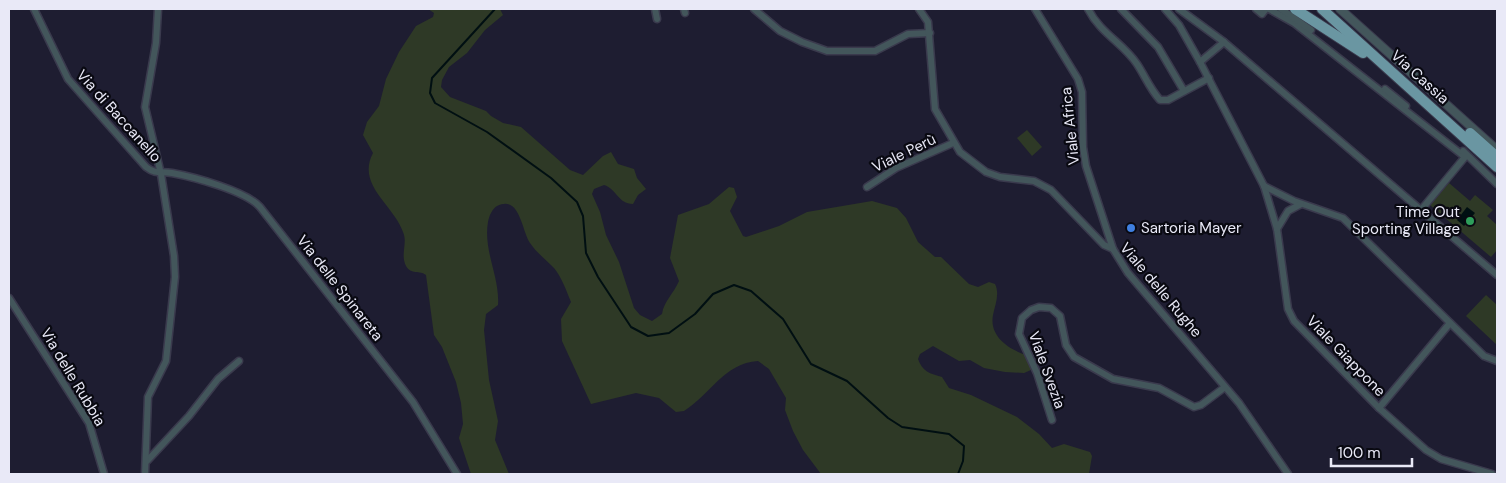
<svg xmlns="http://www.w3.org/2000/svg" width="1506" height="483" viewBox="0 0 1506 483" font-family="'DM Sans',sans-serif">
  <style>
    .green { fill: #2e3926 }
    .water { fill: #000f12 }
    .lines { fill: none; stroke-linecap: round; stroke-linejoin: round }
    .stream { stroke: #000f12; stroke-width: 2 }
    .minor-casing { stroke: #3a3a4d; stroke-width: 9 }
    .tertiary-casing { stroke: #3a3a4d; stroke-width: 10 }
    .trunk-casing { stroke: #3a3a4d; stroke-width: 12 }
    .minor { stroke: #43565b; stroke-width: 6 }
    .tertiary { stroke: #43565b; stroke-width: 8 }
    .trunk { stroke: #6a96a2; stroke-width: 10 }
    .leisure-dot { fill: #2e9e5b; stroke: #090911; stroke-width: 2 }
    .shop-dot { fill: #3f7fe0; stroke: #090911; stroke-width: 2 }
    .labels { text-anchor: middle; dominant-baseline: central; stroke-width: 4.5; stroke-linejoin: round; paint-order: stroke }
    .street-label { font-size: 15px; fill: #e9e9f7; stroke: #090911 }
    .poi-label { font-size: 15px; fill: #e9e9f7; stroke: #090911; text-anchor: end }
  </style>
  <rect width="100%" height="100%" fill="#1e1d31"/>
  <!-- green -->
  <g class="green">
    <path d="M428,9H500L503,15L485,30L467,53L449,67L442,80L441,87L450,97L486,111L491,116L503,123L521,127L570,170L583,175L603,156L611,152L618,164L634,169L637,178L646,189L638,195L633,204C618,204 617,189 604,185L594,189L592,194L600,212L606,235L619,262L634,308L640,315L652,321L662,314C664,301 674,293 679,281L670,258L678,215L709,204L729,187L734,188L737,197L730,211L743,236L746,237L779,226L807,212L872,201L897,208L906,218L918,242L935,257H941L969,284L978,287L989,282L995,284C1000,294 995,305 993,315C989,336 1008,349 1026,355L1030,363L1031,370L1024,373L1005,372L984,368L970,360L959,361L933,346L920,354L918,359C922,371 930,374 942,377L949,388L971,395L1017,417L1039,434L1052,448L1064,444L1090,452L1092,456L1089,474H821L803,450L793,431L785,410L786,398L769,369L758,361C724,363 710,395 684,411L676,412L659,398L636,393L591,404L562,341L561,319L571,302C566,290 562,278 554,268C546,260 536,252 530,243C522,232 520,194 497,206C492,209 489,216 488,222C483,251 500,277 498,305L486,314L484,330L489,380L498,421L495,440L509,474H471L459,438L463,424L461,403L456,382L442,347L434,335L426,275C420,270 411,275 406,266C400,254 408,243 403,232C394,205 356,185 373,153L363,135L367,122L379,106L386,79L399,52L416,26L433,17L434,13Z"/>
    <path d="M1027,130L1042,147L1032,156L1017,138Z"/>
    <path d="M1449,183L1470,201L1475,195L1493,210L1487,216L1497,225V250L1491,257L1430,205Z"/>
    <path d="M1486,295L1497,305V345L1466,316Z"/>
  </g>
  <!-- water -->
  <path class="water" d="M1467,207L1475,213L1464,226L1457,220Z"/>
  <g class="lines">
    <!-- stream -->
    <path class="stream" d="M495,9L432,78L430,93L435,103L487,132L551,178L577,202L583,216L586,253L598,277L631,327L648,336L669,333L695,314L713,294L734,285L751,291L783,319L811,364L847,381L888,418L902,427L949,434L964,446L963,461L958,474"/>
    <defs>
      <g id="minor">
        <path d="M34,9L68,79L146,167C156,175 161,171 172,173C194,177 246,191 260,207L413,402L457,474"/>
        <path d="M655,9L657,19"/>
        <path d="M684,9L685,13"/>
        <path d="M754,9L780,31L802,42L827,51H875L908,34L930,33"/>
        <path d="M919,9L928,22L935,109L960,152L986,172L1000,177L1034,181L1051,190L1104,245L1113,249"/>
        <path d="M1035,9L1078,79L1082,92L1083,147L1086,166L1113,249L1128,273L1239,403L1288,474"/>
        <path d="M1088,9C1101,34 1123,43 1137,64C1145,76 1150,89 1160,100H1168L1209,78"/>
        <path d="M1121,9L1158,47L1184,91"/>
        <path d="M1165,9L1179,25L1200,62L1264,186L1277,229L1288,309L1294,321L1379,408L1426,450L1441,459L1492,474"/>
        <path d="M1179,9L1224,42L1497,275"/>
        <path d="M1256,9L1262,14L1266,9"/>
        <path d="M1269,9L1294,23L1465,157L1421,210"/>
        <path d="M1281,9L1311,30"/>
        <path d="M1200,62L1224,42"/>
        <path d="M1385,89L1406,106"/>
        <path d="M1463,151L1497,184"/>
        <path d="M1264,186L1294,201L1343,218L1484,356L1497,361"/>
        <path d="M867,187L896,168L953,143"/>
        <path d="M1277,229L1288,211L1301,204"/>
        <path d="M9,298L89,423L104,474"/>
        <path d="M1379,408L1450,323"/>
        <path d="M1052,420L1037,373L1019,334L1022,318L1031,310L1039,307L1051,308L1060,316L1066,345L1074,357L1113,379L1159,388L1194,407L1201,405L1225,387"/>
        <path d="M147,461L189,416L218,379L239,361"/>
        <path d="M145,474L148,397L166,361L175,277L174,256L161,174L145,107L156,43L158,9"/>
      </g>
      <path id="tertiary" d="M1340,9L1497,150"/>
      <g id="trunk">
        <path d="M1295,9L1363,53"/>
        <path d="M1322,9L1497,167"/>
        <path d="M1470,133L1497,157"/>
      </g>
    </defs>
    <!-- minor casing -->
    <use href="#minor" class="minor-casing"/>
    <!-- tertiary casing -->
    <use href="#tertiary" class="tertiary-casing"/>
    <!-- trunk casing -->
    <use href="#trunk" class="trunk-casing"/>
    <!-- minor -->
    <use href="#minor" class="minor"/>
    <!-- tertiary -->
    <use href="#tertiary" class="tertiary"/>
    <!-- trunk -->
    <use href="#trunk" class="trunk"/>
  </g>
  <!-- markers -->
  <circle class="leisure-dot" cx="1470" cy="221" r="5"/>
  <circle class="shop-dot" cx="1131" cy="228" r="5"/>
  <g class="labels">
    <!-- street labels -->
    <g class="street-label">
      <text transform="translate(1420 77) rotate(42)">Via Cassia</text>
      <text transform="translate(119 116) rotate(48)">Via di Baccanello</text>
      <text transform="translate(1070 126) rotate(-96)">Viale Africa</text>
      <text transform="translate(904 153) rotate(-26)">Viale Perù</text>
      <text transform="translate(340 288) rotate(52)">Via delle Spinareta</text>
      <text transform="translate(1161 290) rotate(50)">Viale delle Rughe</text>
      <text transform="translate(1346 356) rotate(46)">Viale Giappone</text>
      <text transform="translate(1047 370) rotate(70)">Viale Svezia</text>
      <text transform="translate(73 377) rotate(59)">Via delle Rubbia</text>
    </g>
    <!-- poi labels -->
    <g class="poi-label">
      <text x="1460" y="212">Time Out<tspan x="1460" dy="17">Sporting Village</tspan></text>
      <text x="1141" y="228" text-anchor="start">Sartoria Mayer</text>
    </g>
  </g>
  <!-- border -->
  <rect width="1506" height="483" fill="none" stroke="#e9e9f7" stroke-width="20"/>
  <!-- scale -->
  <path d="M1331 458v8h81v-8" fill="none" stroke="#e9e9f7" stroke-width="2.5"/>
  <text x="1338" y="458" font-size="15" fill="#e9e9f7" stroke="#090911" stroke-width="4" paint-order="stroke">100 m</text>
</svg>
